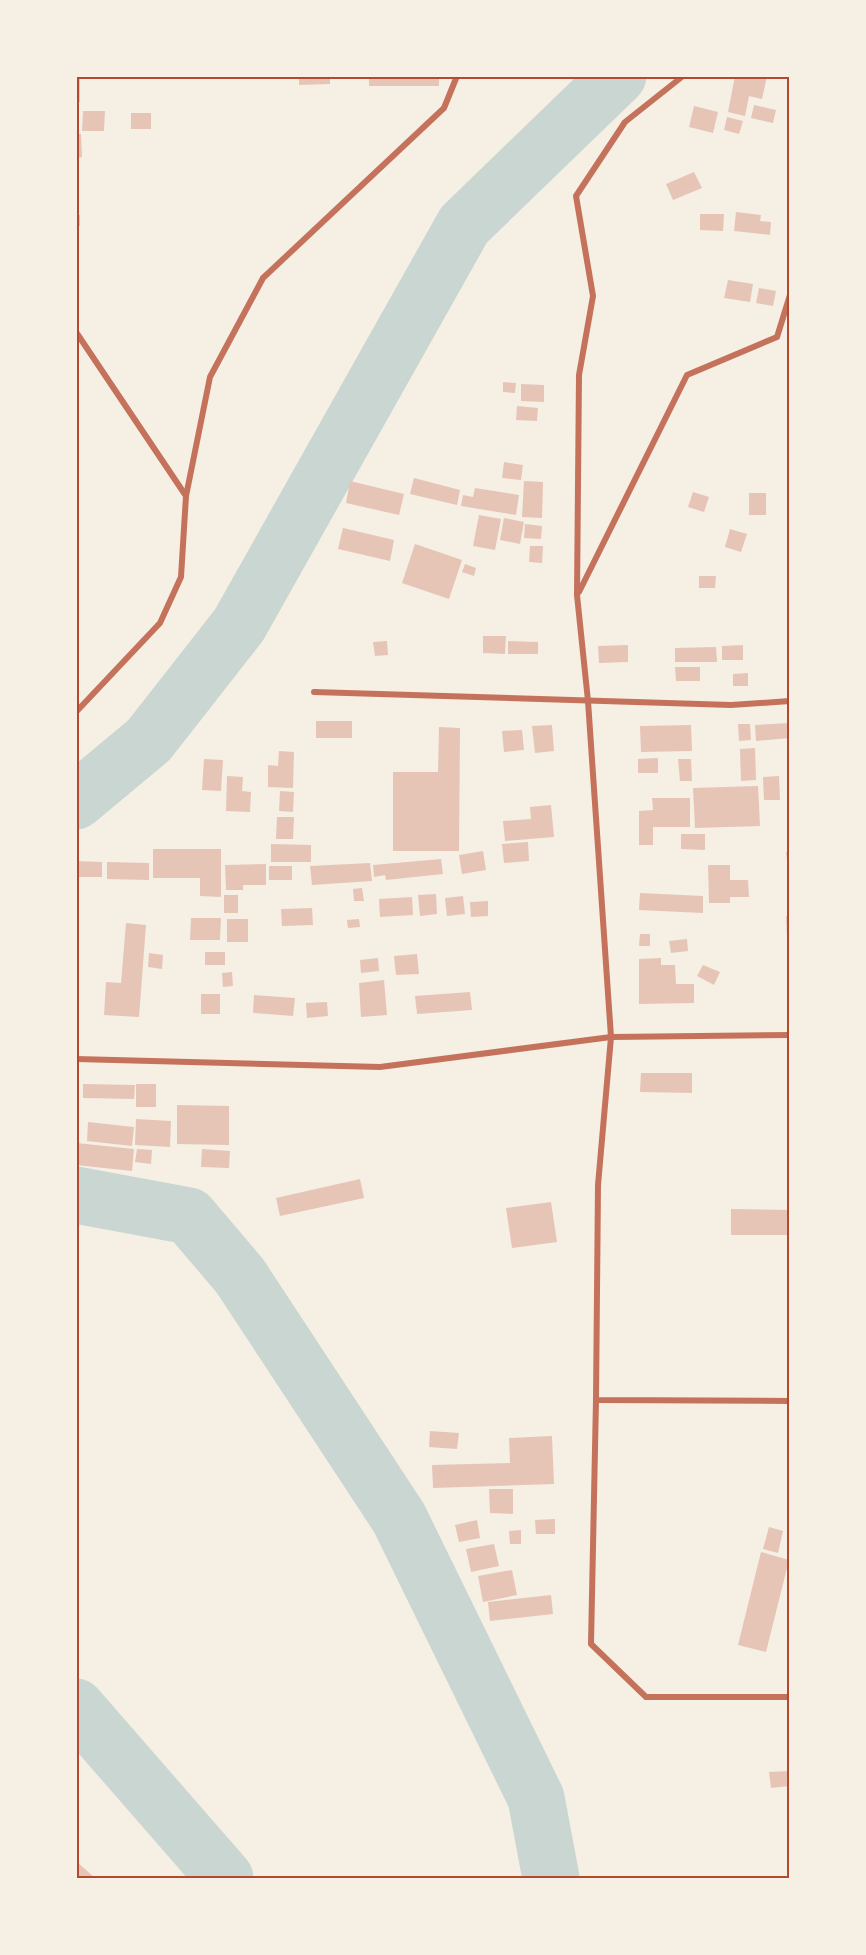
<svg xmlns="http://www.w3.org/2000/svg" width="866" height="1955" viewBox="0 0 866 1955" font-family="'PT Sans Narrow',sans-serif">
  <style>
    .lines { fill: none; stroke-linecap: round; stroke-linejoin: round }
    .river { stroke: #c9d6d2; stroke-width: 57 }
    .building { fill: #e6c5b7 }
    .minor { stroke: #c5725c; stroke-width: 6 }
    .neatline { fill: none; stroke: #b5482f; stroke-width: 2 }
  </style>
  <rect width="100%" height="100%" fill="#f6efe4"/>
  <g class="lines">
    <!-- river -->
    <g class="river">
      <path d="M76,801L149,740L239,625L464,225L618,76"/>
      <path d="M76,1195L189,1216L240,1276L399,1518L536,1798L551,1878"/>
      <path d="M76,1707L225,1878"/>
    </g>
  </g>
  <!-- building -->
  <g class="building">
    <rect x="76" y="76" width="4" height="26"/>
    <path d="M299,76H330V84L299,85Z"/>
    <rect x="369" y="76" width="70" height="10"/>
    <path d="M735,76H767L762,99L749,96L745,116L728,112Z"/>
    <path d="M754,105L776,110L773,123L751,118Z"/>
    <path d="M694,106L718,112L713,133L689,127Z"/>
    <path d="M83,111H105L104,131H82Z"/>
    <rect x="131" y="113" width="20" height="16"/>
    <path d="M727,117L743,121L739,134L724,130Z"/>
    <path d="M76,134H81L82,157L76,158Z"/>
    <path d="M694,172L702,188L673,200L666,184Z"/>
    <path d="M736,212L761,215L760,221L771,222L770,235L734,231Z"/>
    <path d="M700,214H724L723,231L700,230Z"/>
    <rect x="76" y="215" width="4" height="11"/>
    <path d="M728,280L753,284L750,302L724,298Z"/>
    <path d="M759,288L776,291L773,306L756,303Z"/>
    <path d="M503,382L516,383L515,393L503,392Z"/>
    <path d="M521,384L544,385V402L521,401Z"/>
    <path d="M517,406L538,408L537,421L516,420Z"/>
    <path d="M504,462L523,465L521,480L502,478Z"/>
    <path d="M414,478L460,490L457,505L410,494Z"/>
    <path d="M350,481L404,494L399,515L346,503Z"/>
    <path d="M524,481L543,482L542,518L522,517Z"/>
    <path d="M475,488L519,495L516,515L461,506L463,495L473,497Z"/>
    <path d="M693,492L709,497L704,512L688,507Z"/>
    <rect x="749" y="493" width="17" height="22"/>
    <path d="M479,515L501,519L495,550L473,546Z"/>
    <path d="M504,518L524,522L520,544L500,540Z"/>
    <path d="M525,524L542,526L541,539L524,538Z"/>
    <path d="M343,528L394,540L390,561L338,549Z"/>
    <path d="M730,529L747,534L741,552L725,547Z"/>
    <path d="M415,544L462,560L449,599L402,583Z"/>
    <path d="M530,546H543L542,563L529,562Z"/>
    <path d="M465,564L476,568L474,576L462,572Z"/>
    <path d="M699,576H716L715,588H699Z"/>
    <path d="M483,636H506L505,654L483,653Z"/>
    <path d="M387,641L388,655L375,656L373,642Z"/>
    <path d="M508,641L538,642V654H508Z"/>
    <path d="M628,645V662L599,663L598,646Z"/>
    <path d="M743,645V660H722V646Z"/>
    <path d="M716,647L717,662H675V648Z"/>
    <path d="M675,667H700V681H676Z"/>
    <path d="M748,673V686H733V674Z"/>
    <rect x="316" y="721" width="36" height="17"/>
    <path d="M790,723V738L756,741L755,725Z"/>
    <path d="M738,724H750L751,740L739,741Z"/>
    <path d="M552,725L554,751L535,753L532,726Z"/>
    <path d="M691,725L692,751L641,752L640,726Z"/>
    <path d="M439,727L460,728L459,851H393V772H438Z"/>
    <path d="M522,730L524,750L504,752L502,731Z"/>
    <path d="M755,748L756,780L741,781L740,749Z"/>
    <path d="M279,751L294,752L293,788L268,787V765L278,766Z"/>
    <path d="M658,758V773H638V759Z"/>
    <path d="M204,759L223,760L221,791L202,790Z"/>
    <path d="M678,759H691L692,781H680Z"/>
    <path d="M227,776L243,777L242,791L251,792L250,812L226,811Z"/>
    <path d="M779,776L780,800H764L763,777Z"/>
    <path d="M758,786L760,826L695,828L693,788Z"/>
    <path d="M280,791L294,792L293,812L279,811Z"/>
    <path d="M652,798H690V827H653V845H639V811L653,810Z"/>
    <path d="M551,805L554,837L505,841L503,821L531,819L530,807Z"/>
    <path d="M277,817H294L293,839H276Z"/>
    <path d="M681,834H705V850L681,849Z"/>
    <path d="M528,842L529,861L504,863L502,844Z"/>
    <path d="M271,844L311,845V862H271Z"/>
    <path d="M153,849H221V897L200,896V878H153Z"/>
    <path d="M483,851L486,870L462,874L459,855Z"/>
    <path d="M790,851V867H788L786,852Z"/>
    <path d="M441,859L443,874L386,880L385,875L374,877L373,865Z"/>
    <path d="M76,861L102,862V877H76Z"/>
    <path d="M107,862L149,863V880L107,879Z"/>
    <path d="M370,863L372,881L312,885L310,866Z"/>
    <path d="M266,864V885H243V890H226L225,865Z"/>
    <path d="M708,865H730V880H748L749,897H730V903H709Z"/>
    <rect x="269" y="866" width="23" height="14"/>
    <path d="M362,888L364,901H354L353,889Z"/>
    <path d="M640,893L703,896V913L639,910Z"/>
    <path d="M436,894L437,914L420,916L418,895Z"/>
    <rect x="224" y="895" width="14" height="18"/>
    <path d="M463,896L465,914L447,916L445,898Z"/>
    <path d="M412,897L413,915L380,917L379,899Z"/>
    <path d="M488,901V916L471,917L470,902Z"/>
    <path d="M312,908L313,925L282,926L281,909Z"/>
    <path d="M786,916H790V937H787Z"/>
    <path d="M191,918H221L220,940H190Z"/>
    <rect x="227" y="919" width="21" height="23"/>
    <path d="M359,919L360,927L348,928L347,920Z"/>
    <path d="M126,923L146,925L139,1017L104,1015L106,982L121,983Z"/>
    <path d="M640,934H650V946H639Z"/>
    <path d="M687,939L688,951L671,953L669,941Z"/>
    <rect x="205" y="952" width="20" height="13"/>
    <path d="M149,953L163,955L162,969L148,967Z"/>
    <path d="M417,954L419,974L396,975L394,956Z"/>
    <path d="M378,958L379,971L361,973L360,960Z"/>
    <path d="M661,958V965H675L676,984H694V1003L639,1004V959Z"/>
    <path d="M703,965L720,972L714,985L697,976Z"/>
    <path d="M232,972L233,986L223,987L222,973Z"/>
    <path d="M384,980L387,1015L361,1017L359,983Z"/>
    <path d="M470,992L472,1010L417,1014L415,996Z"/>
    <rect x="201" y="994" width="19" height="20"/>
    <path d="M254,995L295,998L293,1016L253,1013Z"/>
    <path d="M327,1002L328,1016L307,1018L306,1003Z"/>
    <path d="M641,1073H692V1093L640,1092Z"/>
    <path d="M83,1084L135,1085L134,1099L83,1098Z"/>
    <rect x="136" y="1084" width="20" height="23"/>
    <path d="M177,1105L229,1106V1145L177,1144Z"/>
    <path d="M136,1119L171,1121L170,1147L135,1145Z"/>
    <path d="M88,1122L134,1127L132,1146L87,1141Z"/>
    <path d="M76,1143L134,1149L132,1171L76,1165Z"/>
    <path d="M137,1149L152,1150L151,1164L135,1162Z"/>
    <path d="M202,1149L230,1151L229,1168L201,1167Z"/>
    <path d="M360,1179L364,1198L280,1216L276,1198Z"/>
    <path d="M551,1202L557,1242L512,1248L506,1208Z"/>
    <path d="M731,1209L790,1210V1235H731Z"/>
    <path d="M430,1431L459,1433L457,1449L429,1447Z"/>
    <path d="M552,1436L554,1484L433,1488L432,1465L510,1463L509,1438Z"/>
    <path d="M489,1489H513V1514L490,1513Z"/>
    <path d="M555,1519V1534H536L535,1520Z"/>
    <path d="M477,1520L480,1538L459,1542L455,1525Z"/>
    <path d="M769,1527L783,1531L778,1553L763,1549Z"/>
    <path d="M521,1530V1544H510L509,1531Z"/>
    <path d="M494,1544L499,1566L471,1572L466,1549Z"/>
    <path d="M761,1552L789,1560L766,1652L738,1645Z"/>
    <path d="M512,1570L517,1595L483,1602L478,1576Z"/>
    <path d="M551,1595L553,1614L490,1621L488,1602Z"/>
    <path d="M790,1771V1786L771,1788L769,1772Z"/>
    <path d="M76,1861L95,1878H76Z"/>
  </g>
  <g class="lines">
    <!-- minor -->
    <g class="minor">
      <path d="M683,76L625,122L576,196L593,296L579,375L577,595L588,701L611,1037L598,1185L596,1400L790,1401"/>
      <path d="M76,332L186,496L181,577L160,623L76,712"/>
      <path d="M186,496L210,377L263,278L444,108L457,76"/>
      <path d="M579,592L687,375L777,337L790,295"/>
      <path d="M314,692L731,705L790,701"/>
      <path d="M76,1059L380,1067L611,1037L790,1035"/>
      <path d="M596,1400L591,1644L646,1697H790"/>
    </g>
  </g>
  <!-- border -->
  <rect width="866" height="1955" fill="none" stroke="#f6efe4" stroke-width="156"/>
  <rect x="78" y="78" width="710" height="1799" class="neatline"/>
</svg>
